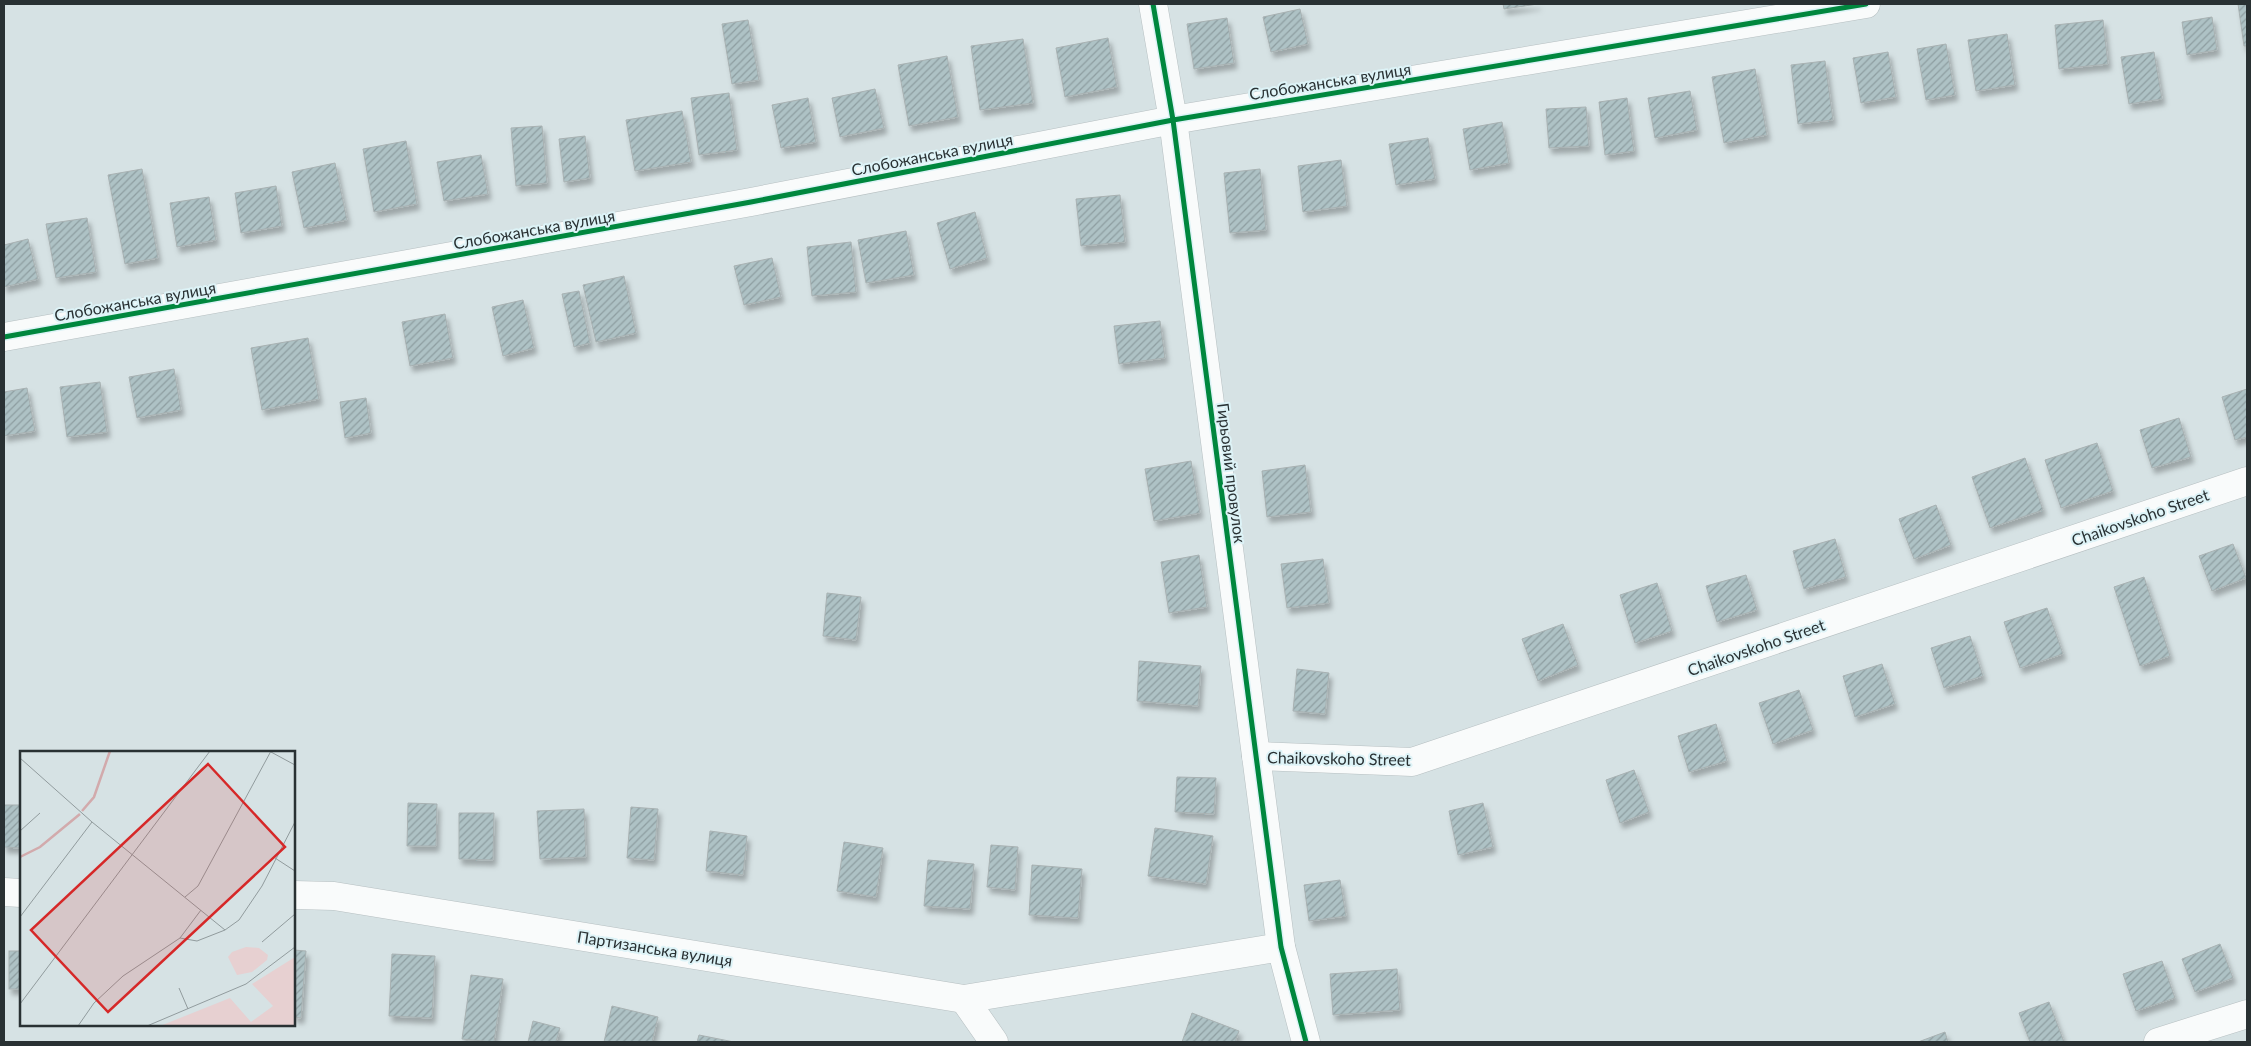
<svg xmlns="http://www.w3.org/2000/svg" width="2251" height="1046" viewBox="0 0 2251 1046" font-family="Lato,sans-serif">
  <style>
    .building { fill: url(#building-hatch); stroke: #a8b1b2; filter: url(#shadow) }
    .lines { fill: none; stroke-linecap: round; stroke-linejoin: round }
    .street-casing { stroke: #b6bfc1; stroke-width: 29 }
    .street { stroke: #f9fbfb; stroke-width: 28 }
    .cycleway-casing { stroke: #ddf3f7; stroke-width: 8 }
    .cycleway { stroke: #00873e; stroke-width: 5 }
    .labels { text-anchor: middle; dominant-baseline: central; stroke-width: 4; stroke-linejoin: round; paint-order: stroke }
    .street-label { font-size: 16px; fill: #293133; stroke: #ddf3f7 }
    .inset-river { fill: none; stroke: #d2aaac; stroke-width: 2.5 }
    .inset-road { fill: none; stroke: #919b9d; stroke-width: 1 }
    .view { fill: #d62828; fill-opacity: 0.15; stroke: #d62828; stroke-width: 2.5 }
    .inset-edge { fill: none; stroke: #293133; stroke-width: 2.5 }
  </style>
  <defs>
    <pattern id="building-hatch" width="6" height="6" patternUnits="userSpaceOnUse" patternTransform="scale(1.25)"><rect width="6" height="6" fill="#aec2c5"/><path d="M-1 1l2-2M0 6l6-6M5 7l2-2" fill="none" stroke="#8e9ea1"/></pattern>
    <filter id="shadow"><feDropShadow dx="3" dy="5.5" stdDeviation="2.5" flood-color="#0004"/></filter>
  </defs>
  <rect width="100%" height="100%" fill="#d6e2e4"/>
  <!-- building -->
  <g class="building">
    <path d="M1503,4H1538L1504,9Z"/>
    <path d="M2238,4H2247V46H2244Z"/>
    <path d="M1300,9L1308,44L1271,52L1263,17Z"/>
    <path d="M2212,17L2217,50L2187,55L2182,22Z"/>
    <path d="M1227,18L1234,63L1194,69L1187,24Z"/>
    <path d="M748,20L759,80L732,84L722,24Z"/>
    <path d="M2103,20L2108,64L2059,69L2055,25Z"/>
    <path d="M2007,34L2015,85L1976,91L1968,40Z"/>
    <path d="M1108,38L1117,87L1065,97L1056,48Z"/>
    <path d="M1023,39L1033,103L980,110L971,46Z"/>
    <path d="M1946,44L1955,95L1926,100L1917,49Z"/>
    <path d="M1888,52L1896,97L1861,103L1853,58Z"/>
    <path d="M2154,52L2162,99L2129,104L2121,57Z"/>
    <path d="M947,56L958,117L909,126L898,65Z"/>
    <path d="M1825,61L1833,120L1798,124L1791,65Z"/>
    <path d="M1755,69L1767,135L1724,143L1712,77Z"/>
    <path d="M875,89L884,128L840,137L832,98Z"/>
    <path d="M1690,91L1697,130L1655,138L1648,98Z"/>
    <path d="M729,93L737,150L699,155L691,98Z"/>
    <path d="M808,98L816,142L781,148L772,105Z"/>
    <path d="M1627,98L1634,151L1605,155L1599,102Z"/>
    <path d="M1586,107L1589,146L1549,148L1546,109Z"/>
    <path d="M682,111L691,162L635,171L626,120Z"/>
    <path d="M1502,122L1509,163L1470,170L1463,129Z"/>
    <path d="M542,126L547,183L516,186L511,128Z"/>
    <path d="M585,136L590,178L564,182L559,139Z"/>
    <path d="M1428,138L1435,179L1396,185L1389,144Z"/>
    <path d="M406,141L417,204L374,212L363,149Z"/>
    <path d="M481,155L488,194L444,201L437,162Z"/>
    <path d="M1341,160L1347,206L1303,212L1298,166Z"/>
    <path d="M335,163L347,220L304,228L292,172Z"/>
    <path d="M142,169L158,258L125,264L108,175Z"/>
    <path d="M1260,169L1266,230L1230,233L1224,173Z"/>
    <path d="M276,186L282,226L241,233L235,193Z"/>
    <path d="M1120,195L1125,242L1081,246L1076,199Z"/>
    <path d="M209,197L216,240L177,247L170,203Z"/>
    <path d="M975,212L987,258L950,269L937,223Z"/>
    <path d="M87,218L96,272L56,278L46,224Z"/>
    <path d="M906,231L914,275L866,283L858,240Z"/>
    <path d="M28,239L38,279L4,287V245Z"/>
    <path d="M851,242L856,292L812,296L807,247Z"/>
    <path d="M772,258L781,297L744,305L734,266Z"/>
    <path d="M624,276L636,333L596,342L583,285Z"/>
    <path d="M579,291L590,343L574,347L562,294Z"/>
    <path d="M523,300L534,348L503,356L492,307Z"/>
    <path d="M445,314L453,358L410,366L402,322Z"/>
    <path d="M1160,321L1165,358L1119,364L1114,326Z"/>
    <path d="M308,338L319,399L262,410L251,348Z"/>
    <path d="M174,369L181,410L137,418L129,377Z"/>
    <path d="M100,382L107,432L67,437L60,387Z"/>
    <path d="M27,388L35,431L4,436V392Z"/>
    <path d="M2247,389V437L2235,440L2222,397Z"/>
    <path d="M366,398L371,433L345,438L340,402Z"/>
    <path d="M2179,418L2191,457L2152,468L2140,430Z"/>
    <path d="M2097,443L2113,491L2061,508L2045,460Z"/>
    <path d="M2025,458L2043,510L1990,528L1972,477Z"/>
    <path d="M1191,461L1200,513L1154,521L1145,469Z"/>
    <path d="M1305,465L1311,512L1267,517L1262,471Z"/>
    <path d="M1936,505L1951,545L1914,559L1899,519Z"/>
    <path d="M1835,539L1846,577L1804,589L1793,551Z"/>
    <path d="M2233,544L2246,578L2212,591L2199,556Z"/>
    <path d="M1199,555L1207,607L1169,613L1161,562Z"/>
    <path d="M1323,559L1329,603L1287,608L1281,564Z"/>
    <path d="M1746,575L1757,610L1717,622L1706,586Z"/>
    <path d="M2144,577L2170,656L2140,666L2114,587Z"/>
    <path d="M1657,583L1672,631L1635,643L1620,595Z"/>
    <path d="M827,593L861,597L856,640L823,636Z"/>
    <path d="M2047,608L2063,654L2020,668L2004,622Z"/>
    <path d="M1563,624L1578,665L1538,681L1522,639Z"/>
    <path d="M1970,636L1983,676L1944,688L1931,648Z"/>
    <path d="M1139,661L1201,666L1198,706L1137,701Z"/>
    <path d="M1882,664L1895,704L1855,717L1843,676Z"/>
    <path d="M1297,669L1329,673L1325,714L1293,711Z"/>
    <path d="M1799,690L1813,730L1773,744L1759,703Z"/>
    <path d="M1716,724L1727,761L1689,772L1678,736Z"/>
    <path d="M1634,770L1649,812L1620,823L1606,780Z"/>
    <path d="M1177,777L1216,778L1214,814L1175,812Z"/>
    <path d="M408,803L437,804L436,846H407Z"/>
    <path d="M1483,803L1493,847L1458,855L1449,811Z"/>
    <path d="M4,805H21V848L4,847Z"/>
    <path d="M631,807L658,809L654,860L627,858Z"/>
    <path d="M584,809L586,857L540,859L537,811Z"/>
    <path d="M459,813H494L493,860L459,859Z"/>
    <path d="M1155,828L1213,836L1206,884L1148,876Z"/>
    <path d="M710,831L747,836L743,875L706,871Z"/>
    <path d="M844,842L883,848L876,897L837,891Z"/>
    <path d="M991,845L1018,847L1015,890L987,887Z"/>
    <path d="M928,860L974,864L970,909L924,906Z"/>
    <path d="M1032,865L1082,869L1078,918L1029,915Z"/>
    <path d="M1340,880L1346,916L1309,921L1304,885Z"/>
    <path d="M2220,944L2233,978L2195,992L2182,959Z"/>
    <path d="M294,950L306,951L301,1018L294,1017Z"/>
    <rect x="9" y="951" width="12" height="38"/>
    <path d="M392,954L435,956L432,1018L389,1016Z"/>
    <path d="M2162,961L2175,998L2136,1011L2123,974Z"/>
    <path d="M1397,969L1400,1010L1333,1015L1330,974Z"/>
    <path d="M471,975L503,979L494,1042L462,1039Z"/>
    <path d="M2049,1002L2064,1042H2030L2019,1013Z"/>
    <path d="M612,1006L658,1017L652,1042H604Z"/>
    <path d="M1192,1013L1239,1031L1235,1042H1182Z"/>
    <path d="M533,1021L560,1028L556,1042H528Z"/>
    <path d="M1945,1032L1948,1042H1918Z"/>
    <path d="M699,1035L734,1042H697Z"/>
  </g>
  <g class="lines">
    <defs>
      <g id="street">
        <path d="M1153,4L1173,120L1281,947L1306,1042"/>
        <path d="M4,337L751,202L1173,120L1866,4"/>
        <path d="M1256,756L1412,762L2247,481"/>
        <path d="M4,892L21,893"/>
        <path d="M294,895L334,896L964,999L1281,947"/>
        <path d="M964,999L994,1042"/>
        <path d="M2158,1042L2247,1014"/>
      </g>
    </defs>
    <!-- street casing -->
    <use href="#street" class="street-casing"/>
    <!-- street -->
    <use href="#street" class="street"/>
    <defs>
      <g id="cycleway">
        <path d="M1153,4L1173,120L1281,947L1306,1042"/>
        <path d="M4,337L751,202L1173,120L1866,4"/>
      </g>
    </defs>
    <!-- cycleway casing -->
    <use href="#cycleway" class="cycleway-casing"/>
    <!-- cycleway -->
    <use href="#cycleway" class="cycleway"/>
  </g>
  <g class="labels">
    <!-- street labels -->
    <g class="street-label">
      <text transform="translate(1330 81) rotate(-9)">Слобожанська вулиця</text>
      <text transform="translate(932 154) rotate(-11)">Слобожанська вулиця</text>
      <text transform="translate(534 229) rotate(-10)">Слобожанська вулиця</text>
      <text transform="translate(135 301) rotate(-10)">Слобожанська вулиця</text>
      <text transform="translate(1232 473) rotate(83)">Гирьовий провулок</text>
      <text transform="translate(2140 517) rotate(-19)">Chaikovskoho Street</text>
      <text transform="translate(1756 647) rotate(-19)">Chaikovskoho Street</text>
      <text transform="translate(1339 758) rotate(1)">Chaikovskoho Street</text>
      <text transform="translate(655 948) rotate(9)">Партизанська вулиця</text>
    </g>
  </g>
  <!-- overview -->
  <g transform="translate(20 751)">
    <rect width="275" height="275" fill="#d6e2e4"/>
    <path d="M275,206V275H140L210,247L231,271L253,255L232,233Z" fill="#e7d0d1"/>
    <path d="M226,196L239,197L248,204L247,209L232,221L217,224L208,206L212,201Z" fill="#e7d0d1"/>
    <path class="inset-river" d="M62,60L74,46L90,0M0,106L20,96L60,63"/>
    <path class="inset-road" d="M251,1L275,14M0,7L72,71L205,179M0,80L20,62M255,107L275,120M165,146L178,135L251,0M0,166L72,71M160,187L177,190L205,179L219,169L242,135L275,71M242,191L275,163M159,237L168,258M0,253L190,0M58,275L74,252L103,225L160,187L181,159M127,275L226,233L275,196"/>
    <path class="view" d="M188,13L265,96L88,261L11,179Z"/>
    <rect width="275" height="275" class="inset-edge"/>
  </g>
  <!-- border -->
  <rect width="2251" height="1046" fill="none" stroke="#293133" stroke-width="10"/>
</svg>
